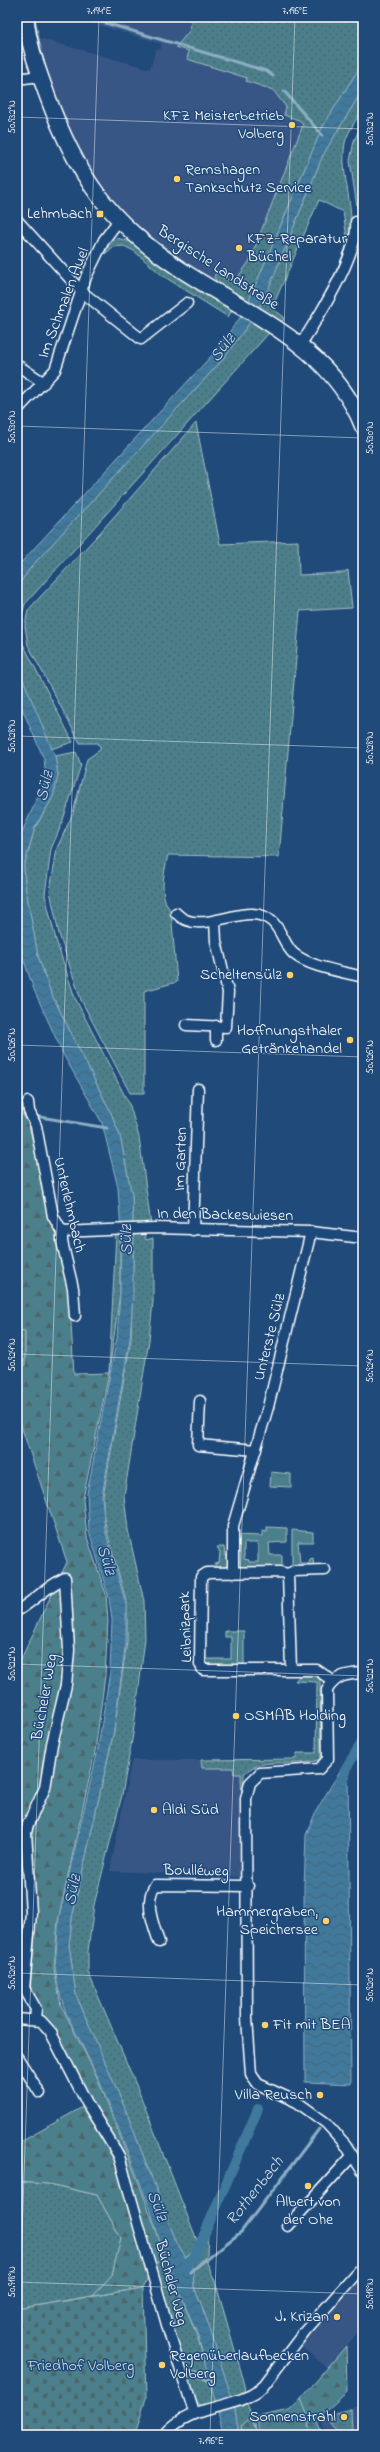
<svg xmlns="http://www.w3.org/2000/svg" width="380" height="2452" viewBox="0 0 380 2452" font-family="'Indie Flower',sans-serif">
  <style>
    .built { fill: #375785 }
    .grass { fill: url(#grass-dots); stroke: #a6bfc5 }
    .forest { fill: url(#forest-firs); stroke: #a6bfc5 }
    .wetland { fill: url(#wetland-marsh); stroke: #a6bfc5 }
    .cemetery { fill: url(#cemetery-stones); stroke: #a6bfc5 }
    .park { fill: url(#park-tufts); stroke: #a6bfc5 }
    .garden { fill: #4c7f8b; stroke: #a6bfc5; fill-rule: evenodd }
    .water { fill: url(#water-waves); stroke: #8dafc4 }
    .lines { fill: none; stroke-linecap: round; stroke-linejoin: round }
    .stream { stroke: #8dafc4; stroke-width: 3 }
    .canal { stroke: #41799c; stroke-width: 10 }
    .minor-casing { stroke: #fff; stroke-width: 13 }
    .secondary-casing { stroke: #fff; stroke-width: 18 }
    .minor { stroke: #1f4a7a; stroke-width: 10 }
    .secondary { stroke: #1f4a7a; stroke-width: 15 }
    .ticks { fill: none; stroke: #fff; stroke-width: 1; stroke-opacity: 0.45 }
    .poi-dot { fill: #ffd166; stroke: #1f4a7a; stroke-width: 1.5 }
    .labels { text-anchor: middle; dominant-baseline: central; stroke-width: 3; stroke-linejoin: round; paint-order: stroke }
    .poi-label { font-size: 16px; fill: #fff; stroke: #1f4a7a; text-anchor: end }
    .street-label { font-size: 16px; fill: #fff; stroke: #1f4a7a }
    .park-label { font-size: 16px; fill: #d2dfe2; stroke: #1f4a7a }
    .water-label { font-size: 17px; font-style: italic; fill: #d0dee6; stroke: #1f4a7a }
    .neatline { fill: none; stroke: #fff; stroke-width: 1.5 }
    .ticks-label { font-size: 10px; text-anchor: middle; fill: #fff }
  </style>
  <defs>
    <pattern id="grass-dots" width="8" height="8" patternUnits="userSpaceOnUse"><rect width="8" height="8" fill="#4c7f8b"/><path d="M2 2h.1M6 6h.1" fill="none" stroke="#4c666c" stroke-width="1.8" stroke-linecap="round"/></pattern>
    <pattern id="forest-firs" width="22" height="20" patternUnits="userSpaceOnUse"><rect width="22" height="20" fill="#4c7f8b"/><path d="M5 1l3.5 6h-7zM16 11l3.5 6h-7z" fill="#4c666c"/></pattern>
    <pattern id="wetland-marsh" width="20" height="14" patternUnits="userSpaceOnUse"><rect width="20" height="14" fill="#4c7f8b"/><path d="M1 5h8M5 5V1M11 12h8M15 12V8" fill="none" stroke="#4c666c"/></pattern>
    <pattern id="cemetery-stones" width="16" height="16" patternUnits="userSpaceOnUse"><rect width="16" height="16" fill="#4c7f8b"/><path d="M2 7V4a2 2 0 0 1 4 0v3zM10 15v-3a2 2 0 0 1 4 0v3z" fill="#4c666c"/></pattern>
    <pattern id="park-tufts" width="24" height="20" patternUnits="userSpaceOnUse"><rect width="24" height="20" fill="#4c7f8b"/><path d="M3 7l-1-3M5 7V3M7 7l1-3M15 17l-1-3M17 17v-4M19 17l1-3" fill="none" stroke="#4c666c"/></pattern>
    <pattern id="water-waves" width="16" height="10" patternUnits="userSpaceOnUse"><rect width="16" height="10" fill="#41799c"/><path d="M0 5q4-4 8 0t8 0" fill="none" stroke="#466274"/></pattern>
  </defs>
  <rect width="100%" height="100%" fill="#1f4a7a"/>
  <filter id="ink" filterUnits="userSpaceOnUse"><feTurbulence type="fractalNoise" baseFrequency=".025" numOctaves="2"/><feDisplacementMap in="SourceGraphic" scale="8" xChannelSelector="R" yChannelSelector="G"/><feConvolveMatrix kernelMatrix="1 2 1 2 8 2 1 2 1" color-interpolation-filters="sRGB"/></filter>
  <g filter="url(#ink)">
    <!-- built -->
    <g class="built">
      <path d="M72,17H189L191,20L190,30L176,46L190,51L187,59L247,78V82L273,90L286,107L284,115L299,120L303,125L281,178L261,237L249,262L235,281L223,278L217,270L218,284L199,272L144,230L116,205L91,173L74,142L53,87L38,38L150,69L156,49L160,50L162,44Z"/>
      <path d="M132,1760H201L202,1768H233L241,1774L246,1877L110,1871Z"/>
      <path d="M363,2270V2326L328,2368L299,2345Z"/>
      <path d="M352,2407H363V2435H327L321,2421L328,2414Z"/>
    </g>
    <!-- grass -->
    <g class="grass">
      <path d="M33,17H35C44,79 73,157 116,204C138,230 169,249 195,270L191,271L135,228L90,178L44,75Z"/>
      <path d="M189,17H363V62L322,128L248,303L218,284L214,277L217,270L223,278L235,281L249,262L303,125L299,120L284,115L286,107L273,90L246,81L247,78L187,59L189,51L176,47L190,30L191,20Z"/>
      <path d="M363,89C363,94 364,99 363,104C361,116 348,129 345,143C339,178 358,208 348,244L343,212L319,200L272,308L284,317L283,321H278L258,309L268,290L323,155Z"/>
      <path d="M363,120V234L361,233L350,161L354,141Z"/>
      <path d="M117,238L131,242L158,264L232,310L228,317L163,276L134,251L124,246L113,247L105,254L109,245Z"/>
      <path d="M251,321L269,333L25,604L17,632V587L31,567L223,359Z"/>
      <path d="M196,423L220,544L298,541L299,575L342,573L348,570L352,608L300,611L279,857L168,855C164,874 158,895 171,911L177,982L144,991V1093H130L81,1000L59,934L50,891L57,848L73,813L87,759L101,749L98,743H80L28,645L25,626L28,610L97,536Z"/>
      <path d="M17,632L73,742L51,749L17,665Z"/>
      <path d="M76,752L81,765L61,826L51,849L45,895L56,940L75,998L130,1106L139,1137L151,1225H133L132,1196L120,1136L111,1113L51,993L38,956L25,885L24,866L35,828L53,797L58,775L55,756Z"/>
      <path d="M116,1233H120V1293L109,1373Z"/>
      <path d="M134,1233H144L146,1240L153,1238V1302L149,1340L124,1496L128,1530L144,1601L145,1639L133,1734L122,1795L94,1905L88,1951V1972L137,2087L198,2243L193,2252L185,2257L176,2241L126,2111L76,1995L69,1945L72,1918L114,1731L127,1641V1604L107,1532L103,1513V1496L131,1339Z"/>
      <path d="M17,1330H25V1365L17,1375Z"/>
      <path d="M217,1547H224L225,1555L230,1557L229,1566L215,1569V1564L219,1563L220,1552Z"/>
      <path d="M301,1674C309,1674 316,1673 320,1680L321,1756L318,1760C296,1768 261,1755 244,1774L243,1847L241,1774H234L233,1768H202L201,1760L296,1759L297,1753H316L317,1682L295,1681Z"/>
      <path d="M17,2182L49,2184L97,2195L121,2238L112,2275L92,2296L17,2309Z"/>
      <path d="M165,2255L197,2336L208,2372L188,2370L210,2383L216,2402L203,2406L192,2400L153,2266Z"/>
      <path d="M205,2258L215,2281L245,2385L244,2392L231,2398L208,2323L194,2287L193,2270Z"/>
      <path d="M247,2404L255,2423L257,2435H239L234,2405Z"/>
    </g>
    <!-- forest -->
    <g class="forest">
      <path d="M17,1107L28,1122L69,1289L74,1374L109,1373L83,1499L87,1537L106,1594L108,1621L105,1676L95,1752L58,1921L54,1969L61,2005L96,2075L143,2194L165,2255L153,2266L143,2288L92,2296L112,2275L121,2238L97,2195L49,2184L17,2182V2144L86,2105L19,1988L26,1909L23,1823L17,1821V1659H21L67,1562L17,1414V1375L25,1365V1331L17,1330Z"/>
      <path d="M346,2346L347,2392L317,2419L323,2435H311L301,2399Z"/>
      <path d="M252,2417L257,2435H243L241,2426Z"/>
    </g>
    <!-- wetland -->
    <g class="wetland">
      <path d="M201,2232L208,2235L207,2255L193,2270L185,2257L193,2252Z"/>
      <path d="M188,2370L208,2372L212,2387C207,2379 198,2376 188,2373Z"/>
    </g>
    <!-- cemetery -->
    <path class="cemetery" d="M143,2288L146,2398L135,2435H17V2309Z"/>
    <!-- park -->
    <g class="park">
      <path d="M271,1472L291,1474V1487L270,1486Z"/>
      <path d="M301,2399L310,2421L308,2426L311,2435H259L257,2417L289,2410Z"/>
      <path d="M351,2409L352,2433H338L327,2421L335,2413Z"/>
    </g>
    <!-- garden -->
    <g class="garden">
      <path d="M267,1527L287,1528V1542L269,1543L270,1555H282V1567H238L236,1535L262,1536V1531L267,1532ZM244,1543H258V1562H249V1560L244,1559Z"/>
      <path d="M292,1530L313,1532V1542H298L300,1563H309L310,1559L313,1558L314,1567H292Z"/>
      <path d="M225,1631H244V1665H209L204,1659H231V1637H225Z"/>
    </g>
    <!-- water -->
    <g class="water">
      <path d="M363,62V89L323,155L268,290L258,309L248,303L322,128Z"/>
      <path d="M242,315L251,321L223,359L31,567L17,587V567L213,354Z"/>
      <path d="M17,665L55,756L58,775L53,797L35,827L24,866L25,885L38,956L51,993L111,1113L120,1136L132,1196L133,1225V1295L130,1339L102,1496L105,1530L126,1605V1641L114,1730L72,1918L69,1945L76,1995L126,2111L176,2241L193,2270L194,2287L208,2323L234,2405L239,2435H224L198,2336L162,2249L150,2208L97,2075L66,2013L58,1988L55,1966L59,1917L97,1754L110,1671L112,1620L109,1598L89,1531L87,1493L117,1338L120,1293L121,1233L118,1188L102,1123L64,1056L34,990L22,955L17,913V843L46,779L44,759L17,697Z"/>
      <path d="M343,1766L348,1770L351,2084L305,2082V2077L304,1887L306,1835L316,1811Z"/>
    </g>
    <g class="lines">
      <!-- stream -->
      <g class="stream">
        <path d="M89,18L266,71L273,76"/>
        <path d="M284,91L322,135"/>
        <path d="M17,1108L27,1113"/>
        <path d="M34,1116L107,1128"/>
        <path d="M190,2272L241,2232L319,2129"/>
        <path d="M186,2372L213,2381"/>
      </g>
      <!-- canal -->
      <g class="canal">
        <path d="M343,1779L346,1768L363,1741"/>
        <path d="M182,2269L195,2256L258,2109"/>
      </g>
      <defs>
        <g id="minor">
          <path d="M17,79L40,76"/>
          <path d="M17,220L81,291L141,339L187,303"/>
          <path d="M301,344C318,318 359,253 356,222"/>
          <path d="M17,365L44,383"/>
          <path d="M17,410L55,370L86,277L104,240L119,220"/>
          <path d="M176,913C195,934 229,913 252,914C281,915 280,942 294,954C312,968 341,971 363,977"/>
          <path d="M186,1025L226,1027L228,992L216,941L215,922"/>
          <path d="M216,1040V1026"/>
          <path d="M28,1102L29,1111L36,1126L53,1216L62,1232V1242L73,1288L75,1316"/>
          <path d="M193,1230L198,1089"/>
          <path d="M62,1232L154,1228L311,1232L363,1238"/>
          <path d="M200,1401L198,1445L256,1450"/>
          <path d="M233,1573V1526L268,1407L311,1232"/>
          <path d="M288,1574L294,1571L325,1570"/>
          <path d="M17,1611C34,1601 47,1586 65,1578L69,1650L66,1685L52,1744L45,1788L28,1824L26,1833L31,1913L24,1988L36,2009L35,2020"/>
          <path d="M291,1670H203L200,1664L201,1577L207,1573L280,1572L288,1574L291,1670H317L333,1681"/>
          <path d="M363,1673C347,1674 336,1675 327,1690L328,1759L319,1769L260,1773L250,1783L246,1799L247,2018L251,2074L258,2084L297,2102L326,2123L345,2144L363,2172"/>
          <path d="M159,1942C153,1924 144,1902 155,1885L248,1886"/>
          <path d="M17,2019L41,2021L50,2031L88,2105L119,2156L171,2339L194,2412"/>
          <path d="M17,2057L40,2093"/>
          <path d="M288,2226L352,2156"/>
          <path d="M164,2435C193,2402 229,2412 261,2389L305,2331L363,2266"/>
        </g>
        <path id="secondary" d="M26,17C28,44 38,70 47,95C76,174 108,222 180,269C248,314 331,345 363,427"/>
      </defs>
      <!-- minor casing -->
      <use href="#minor" class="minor-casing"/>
      <!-- secondary casing -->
      <use href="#secondary" class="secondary-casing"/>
      <!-- minor -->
      <use href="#minor" class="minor"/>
      <!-- secondary -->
      <use href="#secondary" class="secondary"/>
    </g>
  </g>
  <!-- ticks -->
  <path class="ticks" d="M17,117L363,129M17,426L363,438M17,736L363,748M17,1045L363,1057M17,1354L363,1366M17,1664L363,1676M17,1973L363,1985M17,2282L363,2294M17,2378L99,17M210,2435L295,17"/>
  <!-- markers -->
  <g class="poi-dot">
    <circle cx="292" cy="125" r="4"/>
    <circle cx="177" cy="179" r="4"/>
    <rect x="96" y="210" width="8" height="8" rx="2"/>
    <circle cx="239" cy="248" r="4"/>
    <circle cx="290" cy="975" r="4"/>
    <circle cx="350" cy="1040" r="4"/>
    <circle cx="236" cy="1716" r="4"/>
    <circle cx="154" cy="1810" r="4"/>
    <circle cx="326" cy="1921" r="4"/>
    <circle cx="265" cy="2025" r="4"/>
    <circle cx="320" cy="2095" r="4"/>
    <circle cx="308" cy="2186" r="4"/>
    <circle cx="337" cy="2317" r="4"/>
    <circle cx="162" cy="2365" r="4"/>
    <circle cx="344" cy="2417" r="4"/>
  </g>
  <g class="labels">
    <!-- poi labels -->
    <g class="poi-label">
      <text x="284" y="116">KFZ Meisterbetrieb<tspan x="284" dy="18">Volberg</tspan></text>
      <text x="185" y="170" text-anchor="start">Remshagen<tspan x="185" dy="18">Tankschutz Service</tspan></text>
      <text x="92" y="214">Lehmbach</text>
      <text x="247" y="239" text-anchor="start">KFZ-Reparatur<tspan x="247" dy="18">Büchel</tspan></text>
      <text x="282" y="975">Scheltensülz</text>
      <text x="342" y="1031">Hoffnungsthaler<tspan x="342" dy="18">Getränkehandel</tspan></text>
      <text x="244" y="1716" text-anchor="start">OSMAB Holding</text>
      <text x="162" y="1810" text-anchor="start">Aldi Süd</text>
      <text x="318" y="1912">Hammergraben,<tspan x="318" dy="18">Speichersee</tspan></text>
      <text x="273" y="2025" text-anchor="start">Fit mit BEA</text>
      <text x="312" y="2095">Villa Reusch</text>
      <text x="308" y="2202" text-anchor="middle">Albert von<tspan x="308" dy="18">der Ohe</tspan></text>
      <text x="329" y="2317">J. Krizan</text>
      <text x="170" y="2356" text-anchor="start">Regenüberlaufbecken<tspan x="170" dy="18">Volberg</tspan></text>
      <text x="336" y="2417">Sonnenstrahl</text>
    </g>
    <!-- street labels -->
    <g class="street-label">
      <text transform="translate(218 268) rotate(33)">Bergische Landstraße</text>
      <text transform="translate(64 303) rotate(-69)">Im Schmalen Auel</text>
      <text transform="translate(181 1159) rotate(-88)">Im Garten</text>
      <text transform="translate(69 1205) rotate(77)">Unterlehmbach</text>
      <text transform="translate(225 1215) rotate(1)">In den Backeswiesen</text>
      <text transform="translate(270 1337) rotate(-76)">Unterste Sülz</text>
      <text transform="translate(186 1627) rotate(-92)">Leibnizpark</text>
      <text transform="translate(45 1697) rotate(-80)">Bücheler Weg</text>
      <text transform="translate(196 1871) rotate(1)">Boulléweg</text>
      <text transform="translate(171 2283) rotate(75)">Bücheler Weg</text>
    </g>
    <!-- park labels -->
    <g class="park-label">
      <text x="81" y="2366">Friedhof Volberg</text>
    </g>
    <!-- water labels -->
    <g class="water-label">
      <text transform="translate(223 348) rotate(-52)">Sülz</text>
      <text transform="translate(45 786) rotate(-76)">Sülz</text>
      <text transform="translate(127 1240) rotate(-91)">Sülz</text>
      <text transform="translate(106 1560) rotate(73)">Sülz</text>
      <text transform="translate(73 1890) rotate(-78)">Sülz</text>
      <text transform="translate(255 2191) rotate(-52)">Rothenbach</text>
      <text transform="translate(157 2206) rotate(69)">Sülz</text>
    </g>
  </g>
  <!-- margin -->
  <rect width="380" height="2452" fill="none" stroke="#1f4a7a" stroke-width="44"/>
  <rect x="22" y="22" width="336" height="2408" class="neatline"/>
  <g class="ticks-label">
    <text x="99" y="14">7.194°E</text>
    <text x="295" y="14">7.196°E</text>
    <text transform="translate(11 117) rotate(-90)" y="4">50.932°N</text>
    <text transform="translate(369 129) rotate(-90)" y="4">50.932°N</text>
    <text transform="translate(11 427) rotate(-90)" y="4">50.930°N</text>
    <text transform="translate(369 438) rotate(-90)" y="4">50.930°N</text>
    <text transform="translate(11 736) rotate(-90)" y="4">50.928°N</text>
    <text transform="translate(369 748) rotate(-90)" y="4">50.928°N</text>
    <text transform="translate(11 1045) rotate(-90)" y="4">50.926°N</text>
    <text transform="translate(369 1057) rotate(-90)" y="4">50.926°N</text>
    <text transform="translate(11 1355) rotate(-90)" y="4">50.924°N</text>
    <text transform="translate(369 1366) rotate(-90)" y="4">50.924°N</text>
    <text transform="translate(11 1664) rotate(-90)" y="4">50.922°N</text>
    <text transform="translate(369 1676) rotate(-90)" y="4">50.922°N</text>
    <text transform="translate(11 1973) rotate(-90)" y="4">50.920°N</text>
    <text transform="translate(369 1985) rotate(-90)" y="4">50.920°N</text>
    <text transform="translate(11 2282) rotate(-90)" y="4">50.918°N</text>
    <text transform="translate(369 2294) rotate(-90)" y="4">50.918°N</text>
    <text x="211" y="2444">7.196°E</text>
  </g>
</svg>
